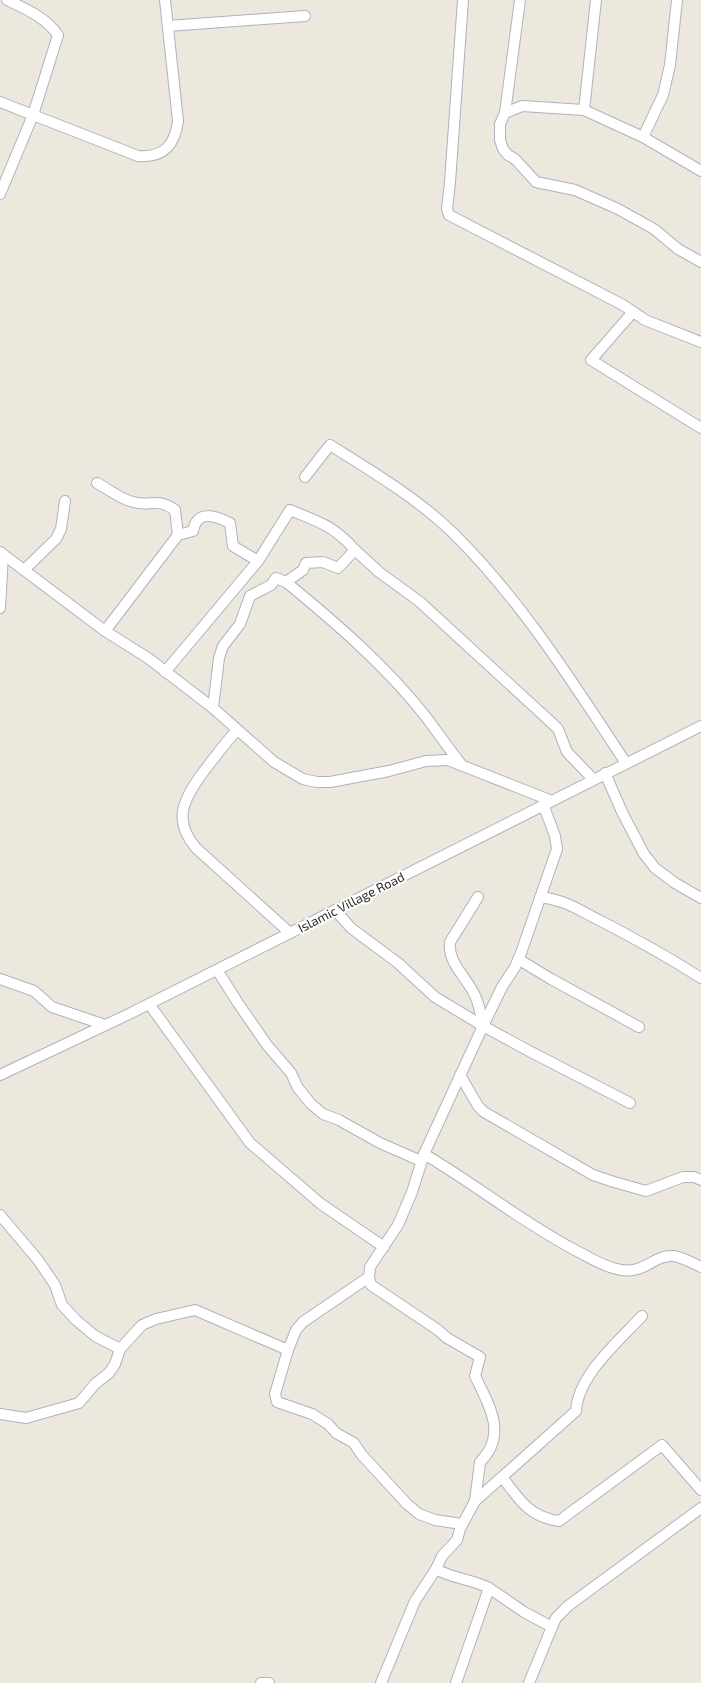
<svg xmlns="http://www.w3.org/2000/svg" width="701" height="1683" viewBox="0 0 701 1683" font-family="'Exo 2',sans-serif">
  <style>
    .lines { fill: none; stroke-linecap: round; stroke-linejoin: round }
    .minor-casing { stroke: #b1b1bf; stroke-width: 12 }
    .minor { stroke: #fff; stroke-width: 10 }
    .labels { text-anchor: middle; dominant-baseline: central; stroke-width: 4; stroke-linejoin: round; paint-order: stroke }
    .street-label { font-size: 13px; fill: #2b2b2b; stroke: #fff }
  </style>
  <rect width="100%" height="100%" fill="#ede8dd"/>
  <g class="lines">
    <defs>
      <g id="minor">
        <path d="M7,0C26,9 45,17 58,35L33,115L138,156C164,158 175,145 178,121L165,0"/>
        <path d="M463,0L450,182L447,209L449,215L623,305L645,320L701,342"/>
        <path d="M677,0L670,65L663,95L643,137L701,171"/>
        <path d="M168,26L305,16"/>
        <path d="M0,102L33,115L0,194"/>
        <path d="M584,110L596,0"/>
        <path d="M505,113L520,0"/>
        <path d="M643,137L584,110L522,106L505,113L500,124V140L503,149L508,155L515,159L536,182L575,190L618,209L654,229L678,249L701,262"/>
        <path d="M633,312L591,360L701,428"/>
        <path d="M305,477L330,445C373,472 417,498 453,533C522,601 573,683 626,763"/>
        <path d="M97,483C108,489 120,499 133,502C151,507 156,497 175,510L178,535"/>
        <path d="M0,552L105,631L148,658L213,708L274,762L303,779L317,782H330L389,771L426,761L448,760L552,801"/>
        <path d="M258,561L290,510C319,522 333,525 355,550"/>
        <path d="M24,570L56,539L61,529L65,501"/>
        <path d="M286,582C336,623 387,667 426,717C438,733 449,749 461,764"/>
        <path d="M0,608L3,554"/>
        <path d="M105,631L178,535L193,531C197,509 215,516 230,523L233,546L258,561L165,672"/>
        <path d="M213,708L219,658L223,646L240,624L250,596L271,585L276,578L286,582L303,570L306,563L323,562L338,568L355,550L379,572L420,602L554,725L558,729L567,752L593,779"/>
        <path d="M237,730C225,743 215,757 204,771C185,797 171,819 196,848L290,933"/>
        <path d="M605,773L622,812L644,854L655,868L675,883L701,898"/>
        <path d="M478,897L450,942C447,964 469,979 476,998C480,1007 481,1017 483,1026"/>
        <path d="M540,897C565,900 577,909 599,920C634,938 668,957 701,978"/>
        <path d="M335,910L351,928L398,963L435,997L483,1026L531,1052L630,1103"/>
        <path d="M518,959L551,979L639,1027"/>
        <path d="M217,970L238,1003L267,1045L291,1073L298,1088L311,1104L323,1114L339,1120L380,1143L421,1161"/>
        <path d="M0,979L34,991L52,1007L105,1025"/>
        <path d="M149,1004L250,1143L321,1204L384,1247"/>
        <path d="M0,1075L129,1014L701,726"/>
        <path d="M460,1075L478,1106L484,1112L593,1175L614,1182L646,1191L683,1177H694L701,1180"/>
        <path d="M424,1154C475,1184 522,1222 575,1250C587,1256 599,1264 613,1268C644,1278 651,1255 673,1256C682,1257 693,1263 701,1267"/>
        <path d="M0,1215L38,1260L55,1285L62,1305L76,1320L95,1336L120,1349"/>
        <path d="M642,1316C619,1341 578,1375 576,1411L502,1477C520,1500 529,1517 559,1521L662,1445L701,1490"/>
        <path d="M288,1350L275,1394L277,1402L312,1414L328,1424L336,1433L354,1443L361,1454L407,1504L419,1514L435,1520L462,1524"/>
        <path d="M0,1414L26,1418L79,1403L95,1384L109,1373L115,1364L120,1349L142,1325L156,1319L195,1310L288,1350L296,1330L303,1322L369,1277"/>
        <path d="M475,1501L502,1477"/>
        <path d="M436,1569C453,1579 472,1579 489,1588"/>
        <path d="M261,1683H269"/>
        <path d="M381,1683L415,1601L436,1569L442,1556L457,1540L460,1529L475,1501L480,1462C508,1435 489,1405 475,1376L480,1357L447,1338L438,1330L371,1285L369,1277L370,1267L398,1225L412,1192L424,1154L483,1026L502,987L515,967L521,953L557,849L555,836L543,804"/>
        <path d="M456,1683L489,1588L524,1612L552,1627"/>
        <path d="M529,1683L552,1627L556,1618L568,1606L701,1508"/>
      </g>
    </defs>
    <!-- minor casing -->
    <use href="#minor" class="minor-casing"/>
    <!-- minor -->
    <use href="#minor" class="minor"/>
  </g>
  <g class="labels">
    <!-- street labels -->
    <g class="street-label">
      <text transform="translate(351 902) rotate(-27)">Islamic Village Road</text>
    </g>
  </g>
</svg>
